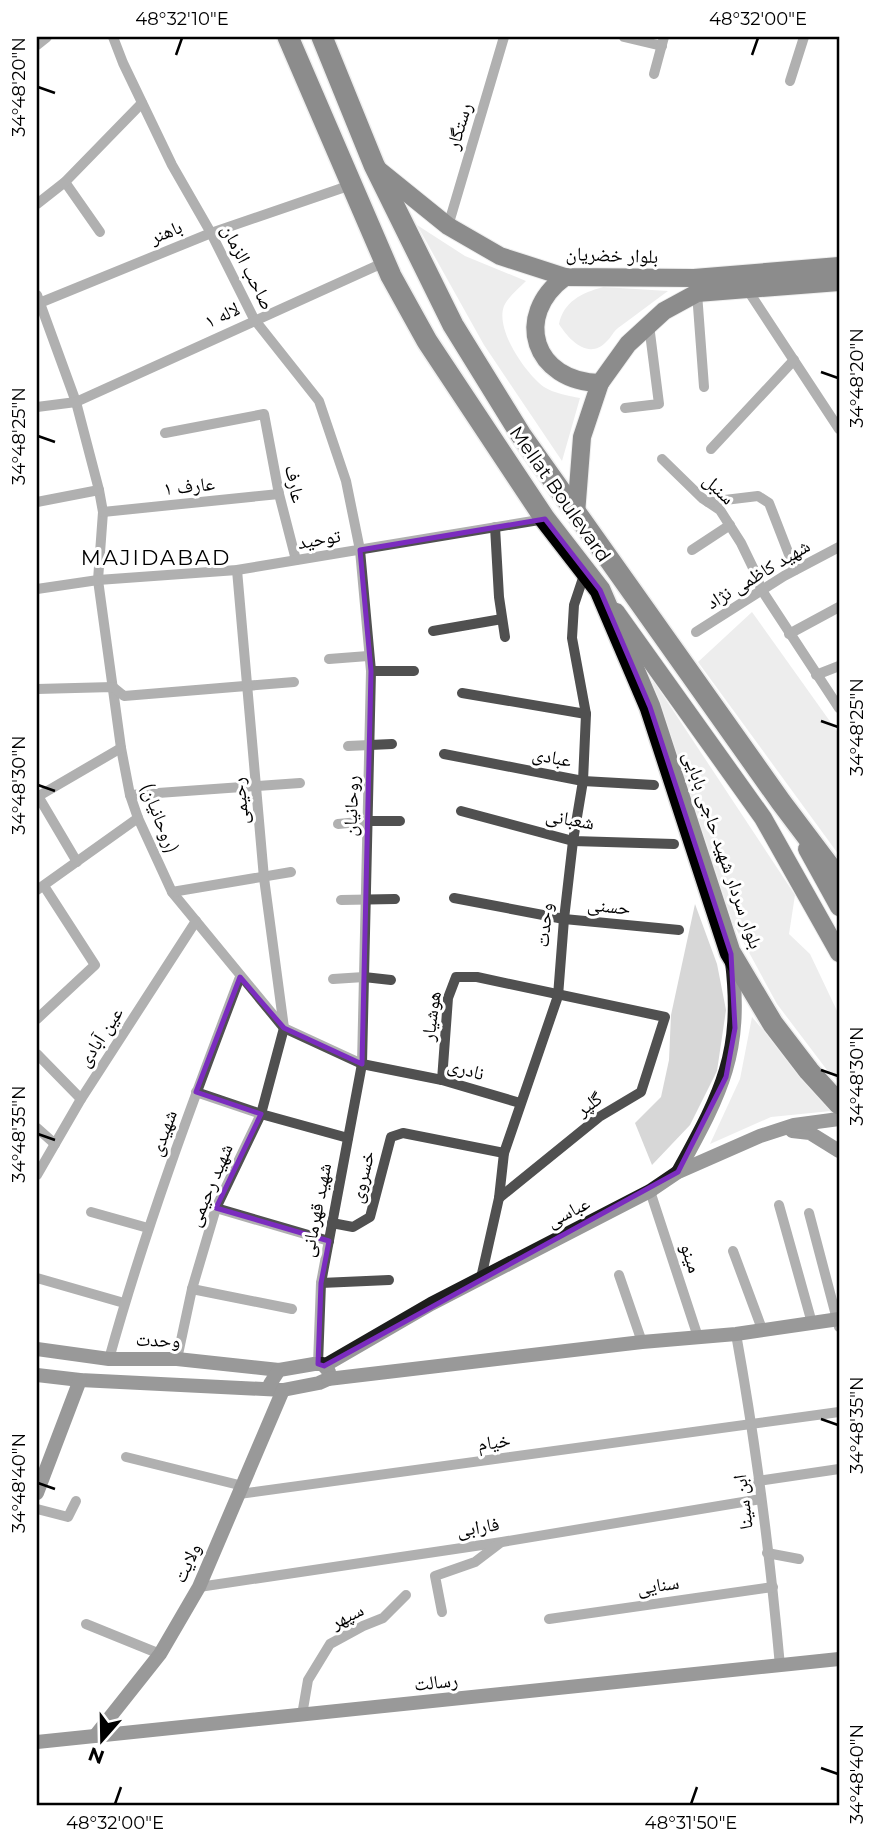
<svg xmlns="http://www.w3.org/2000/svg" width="876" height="1842" viewBox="0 0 876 1842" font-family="Montserrat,'Noto Naskh Arabic',sans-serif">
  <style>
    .green { fill: #d7d7d7 }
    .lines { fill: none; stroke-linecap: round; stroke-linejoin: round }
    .primary-casing { stroke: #dbdbdb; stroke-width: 20 }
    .highway-casing { stroke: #dbdbdb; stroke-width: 24 }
    .street { stroke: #505050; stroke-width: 10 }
    .secondary { stroke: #1d1d1d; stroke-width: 14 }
    .primary { stroke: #000; stroke-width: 18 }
    .highway { stroke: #000; stroke-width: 21 }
    .marked { fill: none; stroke: #7b2cbf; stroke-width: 5; stroke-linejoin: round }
    .ticks { fill: none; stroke: #000; stroke-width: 2.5 }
    .labels { text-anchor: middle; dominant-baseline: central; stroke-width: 6; stroke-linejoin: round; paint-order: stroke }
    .street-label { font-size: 19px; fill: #000; stroke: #fff }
    .neighbourhood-label { font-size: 21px; letter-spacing: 2px; fill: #000; stroke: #fff }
    .neatline { fill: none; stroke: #000; stroke-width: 2.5 }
    .ticks-label { font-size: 18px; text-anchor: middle; fill: #000 }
  </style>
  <rect width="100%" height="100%" fill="#fff"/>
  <!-- green -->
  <g class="green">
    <path d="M417,225L465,256L526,281C519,288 508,297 504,306C495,329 525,373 544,387C553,393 569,396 580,398L562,461L484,345Z"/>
    <path d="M603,287L668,291C651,303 635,316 618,328C613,332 612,336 607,341C589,361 569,340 559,324C564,301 582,293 603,287Z"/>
    <path d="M752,612L839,734V855L698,662Z"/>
    <path d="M651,677L795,895L789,934L810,954L839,1015V1082L827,1070L777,1004L733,923Z"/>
    <path d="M695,904L717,964L726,1010L717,1071L690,1125L652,1165L635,1123L661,1097L669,1060L671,1015Z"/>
    <path d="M752,1017L831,1111L771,1117L710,1144L740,1079Z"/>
  </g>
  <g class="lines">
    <defs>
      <g id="primary">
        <path d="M375,167L448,226L500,256L565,277L694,278L839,266"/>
        <path d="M565,277C512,316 534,382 600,383"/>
        <path d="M576,514L582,437L600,383L628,344L664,311L697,293L839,282"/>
        <path d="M616,612L763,818L839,953"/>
        <path d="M807,849L839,907"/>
      </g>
      <g id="highway">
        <path d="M288,37L391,276L427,341L545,519L600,590L650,707L730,952L773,1024L809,1071L839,1104"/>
        <path d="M322,37L374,165L453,325L521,435L781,802L839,879"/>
      </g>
    </defs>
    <!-- primary casing -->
    <use href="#primary" class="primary-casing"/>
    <!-- highway casing -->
    <use href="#highway" class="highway-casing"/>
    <!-- street -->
    <g class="street">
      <path d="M113,37L123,63L172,165L211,233L254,319L319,401L346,481L360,550L371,671L362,1064L321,1283L318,1364"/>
      <path d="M624,37L662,46"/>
      <path d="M37,45L47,37"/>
      <path d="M654,74L664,37"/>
      <path d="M790,81L804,37"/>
      <path d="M65,182L100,232"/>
      <path d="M37,204L65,182L142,103"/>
      <path d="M448,226L504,37"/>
      <path d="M747,289L839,429"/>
      <path d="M697,293L704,387"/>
      <path d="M37,295L76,402L99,490L103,512L98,580L121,748L130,795L138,818L172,892L284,1028L362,1064L442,1080L520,1103"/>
      <path d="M37,304L211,233L351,185"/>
      <path d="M37,407L76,402L385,262"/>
      <path d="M625,408L659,404L649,325"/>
      <path d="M165,433L264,414L279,494L296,560"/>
      <path d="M711,449L794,360"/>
      <path d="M662,459L702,498L720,510L741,543L756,574L761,589L839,708"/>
      <path d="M37,502L99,490"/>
      <path d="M708,502L758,496L769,503L795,570"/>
      <path d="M103,512L279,494"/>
      <path d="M495,527L499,597L505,637"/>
      <path d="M692,550L730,525"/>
      <path d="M37,589L98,580L237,570L545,519"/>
      <path d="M433,631L502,619"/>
      <path d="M696,632L784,576L839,547"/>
      <path d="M789,634L839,607"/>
      <path d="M329,659L368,656"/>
      <path d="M371,671H414"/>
      <path d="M816,675L839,666"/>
      <path d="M37,689L113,687L124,696L294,682"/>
      <path d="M462,693L586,714"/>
      <path d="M348,746L392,744"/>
      <path d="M444,754L583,781L654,785"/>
      <path d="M130,795L300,783"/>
      <path d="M38,796L77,862"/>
      <path d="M37,797L121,748"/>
      <path d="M461,811L573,841L674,844"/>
      <path d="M338,824L369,821H400"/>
      <path d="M37,890L138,818"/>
      <path d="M172,892L291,872"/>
      <path d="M454,898L564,919L679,930"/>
      <path d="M341,900L395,899"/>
      <path d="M333,979L364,977L391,980"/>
      <path d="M37,1019L95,965L44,886"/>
      <path d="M37,1054L81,1099"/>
      <path d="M442,1080L448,998L456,977H477L665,1017L641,1092L599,1117L499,1198"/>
      <path d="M196,1092L261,1114L348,1138"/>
      <path d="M37,1128L55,1144"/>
      <path d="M37,1175L81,1099L196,921"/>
      <path d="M650,1191L698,1337"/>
      <path d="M779,1205L812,1323"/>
      <path d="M216,1208L329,1241"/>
      <path d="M91,1212L148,1228"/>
      <path d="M809,1213L839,1327"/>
      <path d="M332,1223L353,1227L370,1217L391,1137L403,1133L504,1153"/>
      <path d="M733,1251L762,1329"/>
      <path d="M619,1275L642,1342"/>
      <path d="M37,1278L124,1303"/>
      <path d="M481,1278L499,1198L504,1153L558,996L564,919L573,841L583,781L586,714L572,638L574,605L585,572"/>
      <path d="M321,1283L389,1280"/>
      <path d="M192,1289L292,1309"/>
      <path d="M736,1334C756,1444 770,1555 780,1666"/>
      <path d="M109,1359C145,1229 192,1103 240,977"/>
      <path d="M177,1359L192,1289L216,1208L261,1114L284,1028L264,878L237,570"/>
      <path d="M126,1457L243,1486"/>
      <path d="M758,1481L839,1469"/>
      <path d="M239,1494L839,1412"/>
      <path d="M37,1509L68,1517L76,1501"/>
      <path d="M767,1553L799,1559"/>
      <path d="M199,1587L502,1542L761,1499"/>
      <path d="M442,1612L435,1576L475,1562L500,1543"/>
      <path d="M549,1619L773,1587"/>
      <path d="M86,1624L160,1654"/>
      <path d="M302,1715L308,1680L330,1644L363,1626L383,1618L406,1595"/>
    </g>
    <!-- secondary -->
    <g class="secondary">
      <path d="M792,1131L810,1133L839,1151"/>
      <path d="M678,1172C721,1093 743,1055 732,962"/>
      <path d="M37,1349L109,1359H177L279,1370"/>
      <path d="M324,1366L431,1304L650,1191L678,1172L760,1136L794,1125L839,1119"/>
      <path d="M37,1375L80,1380L283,1390L319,1383L328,1379L329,1372L323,1364H314L279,1370L270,1384L273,1389"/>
      <path d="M328,1379L642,1342L736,1334L839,1319"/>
      <path d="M37,1493L80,1380"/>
      <path d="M95,1736L160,1654L199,1587L283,1390"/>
      <path d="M37,1742L839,1659"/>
    </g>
    <!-- primary -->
    <use href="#primary" class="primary"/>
    <!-- highway -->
    <use href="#highway" class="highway"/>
  </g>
  <!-- marked area -->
  <path d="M0 0H876V1842H0ZM545,519L600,590L650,707L731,954L735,1028L726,1077L678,1172L324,1366L318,1364L321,1283L329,1241L216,1208L261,1114L196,1092L240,977L284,1028L362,1064L371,671L360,550Z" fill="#fff" fill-opacity=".55" fill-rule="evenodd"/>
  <path class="marked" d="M545,519L600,590L650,707L731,954L735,1028L726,1077L678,1172L324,1366L318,1364L321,1283L329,1241L216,1208L261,1114L196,1092L240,977L284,1028L362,1064L371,671L360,550Z"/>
  <!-- ticks -->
  <path class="ticks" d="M176,55L182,38M752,55L758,38M38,87L55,93M821,372L838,378M38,436L55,442M821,721L838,727M38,785L55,791M821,1070L838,1076M38,1134L55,1140M821,1419L838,1425M38,1483L55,1489M821,1768L838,1774M115,1804L121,1787M691,1804L697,1787"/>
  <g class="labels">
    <!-- street labels -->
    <g class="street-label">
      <text transform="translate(459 126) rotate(-73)">رستگار</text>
      <text transform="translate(166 232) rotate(-22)">باهنر</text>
      <text transform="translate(612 255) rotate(2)">بلوار خضریان</text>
      <text transform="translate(248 267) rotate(63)">صاحب الزمان</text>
      <text transform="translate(222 315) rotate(-25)">لاله ۱</text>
      <text transform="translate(295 484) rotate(78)">عارف</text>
      <text transform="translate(189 486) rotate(-6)">عارف ۱</text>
      <text transform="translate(719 489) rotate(44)">سنبل</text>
      <text transform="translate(560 494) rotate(55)">Mellat Boulevard</text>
      <text transform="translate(319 539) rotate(-10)">توحید</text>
      <text transform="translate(758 574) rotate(-31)">شهید کاظمی نژاد</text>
      <text transform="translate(552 757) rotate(11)">عبادی</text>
      <text transform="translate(240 801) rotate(-95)">رحیمی</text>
      <text transform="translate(351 806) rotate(-88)">روحانیان</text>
      <text transform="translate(160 818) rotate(69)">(روحانیان)</text>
      <text transform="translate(570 819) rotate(10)">شعبانی</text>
      <text transform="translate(723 850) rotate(71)">بلوار سردار شهید حاجی بابایی</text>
      <text transform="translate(609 906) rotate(6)">حسنی</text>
      <text transform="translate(544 925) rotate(-85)">وحدت</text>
      <text transform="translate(431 1016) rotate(-82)">هوشیار</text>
      <text transform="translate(100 1037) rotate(-57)">عین آبادی</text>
      <text transform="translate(466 1069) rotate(16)">نادری</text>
      <text transform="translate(589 1104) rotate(-35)">گلپر</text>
      <text transform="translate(163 1133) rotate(-70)">شهیدی</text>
      <text transform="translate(362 1177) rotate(-76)">خسروی</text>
      <text transform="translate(210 1185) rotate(-67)">شهید رحیمی</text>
      <text transform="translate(316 1210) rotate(-79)">شهید قهرمانی</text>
      <text transform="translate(568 1212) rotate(-27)">عباسی</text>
      <text transform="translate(691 1258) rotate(72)">مینو</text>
      <text transform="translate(158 1340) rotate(2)">وحدت</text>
      <text transform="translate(494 1442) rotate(-8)">خیام</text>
      <text transform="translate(743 1502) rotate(-97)">ابن سینا</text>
      <text transform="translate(478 1527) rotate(-9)">فارابی</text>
      <text transform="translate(187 1563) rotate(-65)">ولایت</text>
      <text transform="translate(658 1585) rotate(-8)">سنایی</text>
      <text transform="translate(347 1616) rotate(-27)">سپهر</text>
      <text transform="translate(436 1682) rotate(-6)">رسالت</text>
    </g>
    <!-- neighbourhood labels -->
    <g class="neighbourhood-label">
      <text x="156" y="557">MAJIDABAD</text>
    </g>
  </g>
  <!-- border -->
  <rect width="876" height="1842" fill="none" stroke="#ffffff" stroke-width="77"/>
  <!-- north arrow -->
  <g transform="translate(102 1740) rotate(200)" stroke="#ffffff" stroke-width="5" paint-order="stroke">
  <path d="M0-5L12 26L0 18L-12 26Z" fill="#000000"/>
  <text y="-10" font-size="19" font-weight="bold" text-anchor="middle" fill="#000000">N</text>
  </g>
  <rect x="38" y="38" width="800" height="1766" class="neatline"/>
  <g class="ticks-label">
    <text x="182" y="25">48°32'10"E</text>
    <text x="758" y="25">48°32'00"E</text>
    <text transform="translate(19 87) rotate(-90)" y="6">34°48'20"N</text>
    <text transform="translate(857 378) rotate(-90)" y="6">34°48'20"N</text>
    <text transform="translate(19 436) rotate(-90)" y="6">34°48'25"N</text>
    <text transform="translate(857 727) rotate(-90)" y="6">34°48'25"N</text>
    <text transform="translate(19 785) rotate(-90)" y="6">34°48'30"N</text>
    <text transform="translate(857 1076) rotate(-90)" y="6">34°48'30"N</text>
    <text transform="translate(19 1134) rotate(-90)" y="6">34°48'35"N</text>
    <text transform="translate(857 1425) rotate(-90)" y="6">34°48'35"N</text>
    <text transform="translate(19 1483) rotate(-90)" y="6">34°48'40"N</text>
    <text transform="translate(857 1774) rotate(-90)" y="6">34°48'40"N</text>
    <text x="115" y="1829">48°32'00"E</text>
    <text x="691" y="1829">48°31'50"E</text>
  </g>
</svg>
